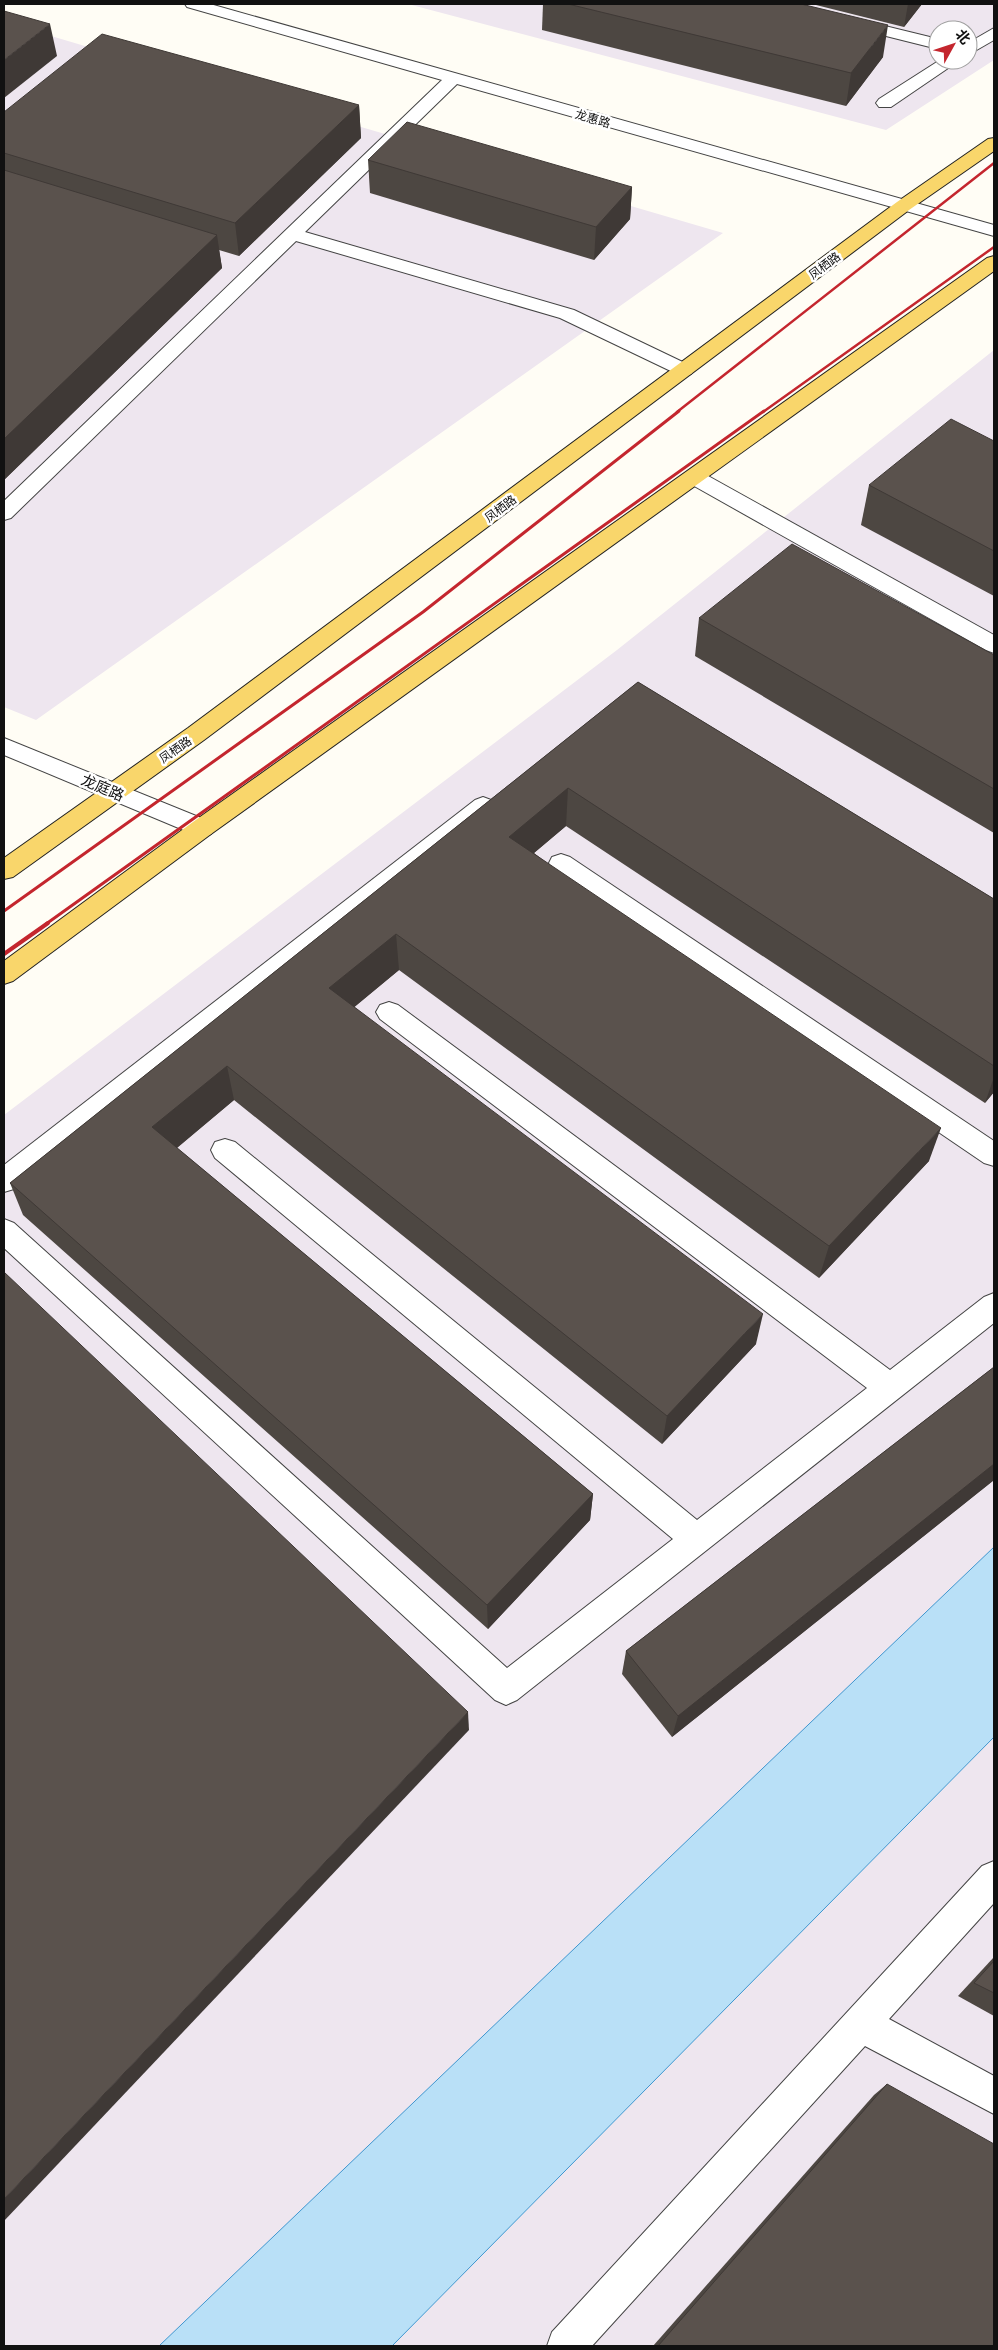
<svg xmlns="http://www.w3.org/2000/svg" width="998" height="2350" viewBox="0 0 998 2350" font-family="'Playfair Display','Noto Sans SC',serif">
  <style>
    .industrial { fill: #eee6ef; fill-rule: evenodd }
    .water { fill: #b9e0f7; stroke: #3f96cf }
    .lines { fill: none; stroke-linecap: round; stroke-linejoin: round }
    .minor-casing { stroke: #444; stroke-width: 2 }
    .major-casing { stroke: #222; stroke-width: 2 }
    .minor { fill: #fff; fill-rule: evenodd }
    .major { fill: #f9d66b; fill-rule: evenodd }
    .rail-far2 { stroke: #c4262e; stroke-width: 2.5 }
    .rail-far1 { stroke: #c4262e; stroke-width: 3 }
    .rail { stroke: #c4262e; stroke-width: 4 }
    .wall { fill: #4d4742 }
    .shaded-wall { fill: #3f3936 }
    .building { fill: #5a524d; stroke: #3f3936 }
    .labels { text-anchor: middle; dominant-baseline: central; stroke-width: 5; stroke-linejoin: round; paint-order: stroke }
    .far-street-label { font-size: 12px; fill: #111; stroke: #fff }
    .street-label { font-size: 15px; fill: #111; stroke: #fff }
  </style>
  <rect width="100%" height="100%" fill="#fffdf5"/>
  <!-- industrial -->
  <g class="industrial">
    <path d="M408,4H994V60L886,130ZM938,30H968V60H938Z"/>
    <path d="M4,22L105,52L723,233L36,720L4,707Z"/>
    <path d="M994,350V1554L161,2346H4V1115L617,650Z"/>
    <path d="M994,1737V2346H392Z"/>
  </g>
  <!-- water -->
  <path class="water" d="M994,1547V1737L392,2346H159Z"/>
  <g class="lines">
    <defs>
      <g id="minor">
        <path d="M185,4H210L994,225V236L457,84L305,232L574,310L691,366L694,370L691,374L684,376L677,374L560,318L296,241L11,518L4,520V501L442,80L187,7Z"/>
        <path d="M768,4H795L938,39V49L770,7Z"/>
        <path d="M994,28V40L968,55V43Z"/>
        <path d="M940,60H960L891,107H879L876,103L879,99Z"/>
        <path d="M694,470L701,472L994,635V653L986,650L687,482L684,477L687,472Z"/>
        <path d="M4,738L211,822L214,828L211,834L202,837L193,834L4,755Z"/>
        <path d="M483,797L491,800L495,806L491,812L14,1189L4,1192V1165L475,800Z"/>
        <path d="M561,854L570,857L994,1141V1166L984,1163L552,869L549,863L552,857Z"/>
        <path d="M389,1002L398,1005L890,1370L984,1297L994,1293V1323L517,1700L506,1705L495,1700L4,1248V1219L14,1223L507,1668L673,1539L215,1158L211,1150L215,1142L225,1139L235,1142L697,1520L867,1388L380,1019L376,1012L380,1005Z"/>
        <path d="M994,1861V1903L889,2019L994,2076V2114L865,2046L592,2346H547L552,2332L982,1866Z"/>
      </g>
      <g id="major">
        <path d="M994,138V151L909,210L204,740L13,877L4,879V858L188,728L897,202L988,139Z"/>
        <path d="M994,256V271L211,834L13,981L4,984V961L193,822L987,258Z"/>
      </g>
    </defs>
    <!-- minor casing -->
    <use href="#minor" class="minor-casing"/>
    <!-- major casing -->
    <use href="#major" class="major-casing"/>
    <!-- minor -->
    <use href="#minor" class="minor"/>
    <!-- major -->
    <use href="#major" class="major"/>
    <!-- rail-far2 -->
    <g class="rail-far2">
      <path d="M677,412L994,163"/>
      <path d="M763,412L994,247"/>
    </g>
    <!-- rail-far1 -->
    <g class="rail-far1">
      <path d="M4,911L423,612L679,411"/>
      <path d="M46,924L764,411"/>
    </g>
    <!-- rail -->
    <path class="rail" d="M4,954L48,923"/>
  </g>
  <!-- wall -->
  <g class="wall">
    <path d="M543,4H801L883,57L846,106L542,30Z"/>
    <path d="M812,4H922L904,27Z"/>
    <path d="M359,105L361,138L239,256L219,250L222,268L4,480V112Z"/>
    <path d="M368,160L632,187L630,219L594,260L370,193Z"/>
    <path d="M994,441V596L861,525L869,485Z"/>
    <path d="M699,618L994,655V833L695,656Z"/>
    <path d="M638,682L994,899V1092L985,1103L566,826L534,853L929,1161L819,1278L399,970L354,1007L756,1344L662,1444L234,1100L177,1148L593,1494L590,1520L488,1629L23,1215L10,1183Z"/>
    <path d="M994,1367V1480L672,1737L622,1674L626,1651Z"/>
    <path d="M994,1957V2016L958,1996Z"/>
    <path d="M887,2084L994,2346H653L874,2095Z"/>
  </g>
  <!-- shaded-wall -->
  <g class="shaded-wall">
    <path d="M908,4H922L904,27Z"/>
    <path d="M50,24L57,56L4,98V60Z"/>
    <path d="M888,25L883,57L846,106L851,73Z"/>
    <path d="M359,105L361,138L239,256L235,223Z"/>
    <path d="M632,187L630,219L594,260L596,227Z"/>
    <path d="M217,235L222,268L4,480V439Z"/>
    <path d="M568,788L566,826L509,874V837Z"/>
    <path d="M396,934L399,970L334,1024L329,988Z"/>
    <path d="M227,1066L234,1100L161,1161L152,1127Z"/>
    <path d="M994,1077V1092L985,1103Z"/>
    <path d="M941,1128L929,1161L819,1278L829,1246Z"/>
    <path d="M763,1314L756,1344L662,1444L667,1416Z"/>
    <path d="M994,1464V1480L672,1737L678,1716Z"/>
    <path d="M593,1494L590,1520L488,1629L487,1605Z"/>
    <path d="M468,1712L469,1730L4,2221V2199Z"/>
  </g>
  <!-- building -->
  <g class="building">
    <path d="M568,4H801L888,25L851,73Z"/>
    <path d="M4,11L50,24L4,60Z"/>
    <path d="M102,34L359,105L235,223L4,153V112Z"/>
    <path d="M407,122L632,187L596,227L368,160Z"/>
    <path d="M4,170L217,235L4,439Z"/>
    <path d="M951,419L994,441V551L869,485Z"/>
    <path d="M792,544L994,655V789L699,618Z"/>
    <path d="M638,682L994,899V1066L568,788L509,837L941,1128L829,1246L396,934L329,988L763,1314L667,1416L227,1066L152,1127L593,1494L487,1605L10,1183Z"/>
    <path d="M4,1272L468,1712L4,2199Z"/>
    <path d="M994,1367V1464L678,1716L626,1651Z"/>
    <path d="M994,1961V1993L974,1983Z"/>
    <path d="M887,2084L994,2144V2346H658Z"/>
  </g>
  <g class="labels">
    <!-- far-street labels -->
    <g class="far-street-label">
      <text transform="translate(593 118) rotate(16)">龙惠路</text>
      <text transform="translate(824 265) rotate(-37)">凤栖路</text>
      <text transform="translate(500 508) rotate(-37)">凤栖路</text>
      <text transform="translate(175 749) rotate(-35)">凤栖路</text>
    </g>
    <!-- street labels -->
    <g class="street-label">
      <text transform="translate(103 787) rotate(23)">龙庭路</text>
    </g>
  </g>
  <!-- border -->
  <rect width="998" height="2350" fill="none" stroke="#111111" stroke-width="10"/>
  <!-- north arrow -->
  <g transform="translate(953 45) rotate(50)"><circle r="24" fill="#ffffff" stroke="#a0a0a0"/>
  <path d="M0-4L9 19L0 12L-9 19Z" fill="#c4262e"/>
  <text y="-8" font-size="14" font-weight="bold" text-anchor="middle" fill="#111111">北</text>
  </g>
</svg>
